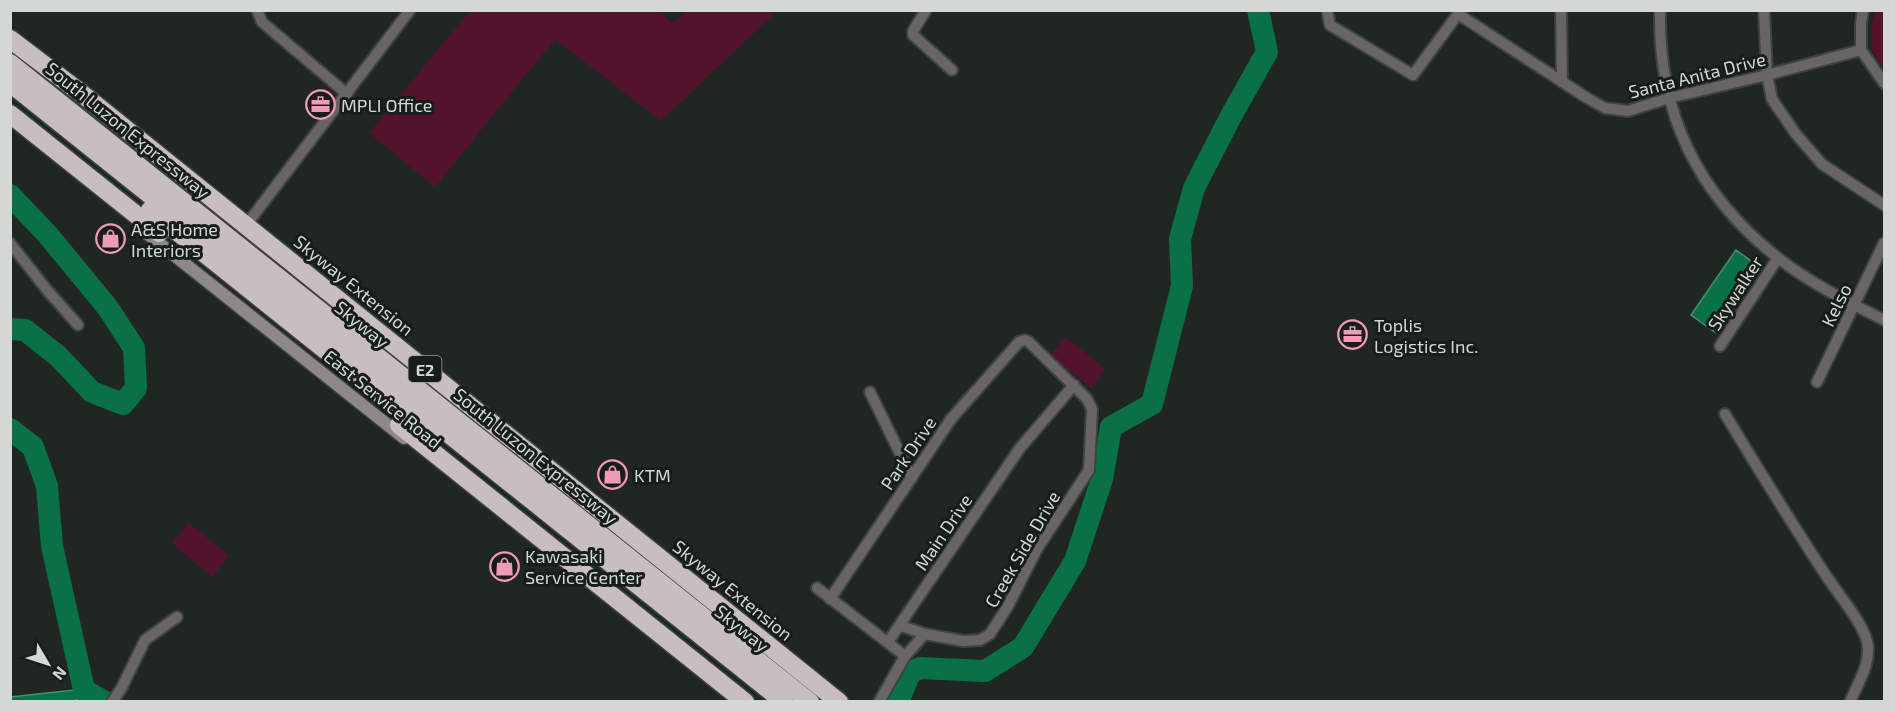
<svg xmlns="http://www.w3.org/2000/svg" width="1895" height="712" viewBox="0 0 1895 712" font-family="'Exo 2',sans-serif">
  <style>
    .green { fill: #54132d }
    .water { fill: #0a7147; stroke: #469072; stroke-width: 1.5 }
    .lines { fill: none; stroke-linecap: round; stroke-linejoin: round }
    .river { stroke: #0a7147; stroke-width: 22 }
    .minor-casing { stroke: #3d433f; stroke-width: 14 }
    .secondary-casing { stroke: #3d433f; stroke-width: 15 }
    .motorway-casing { stroke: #3d433f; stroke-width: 21 }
    .minor { stroke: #696466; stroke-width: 10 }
    .secondary { stroke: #8f888a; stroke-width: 12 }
    .motorway { stroke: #c8bdbf; stroke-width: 18 }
    .labels { text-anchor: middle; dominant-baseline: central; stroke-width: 6; stroke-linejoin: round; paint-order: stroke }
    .shield { fill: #171e1a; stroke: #9ba09d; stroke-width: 1.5 }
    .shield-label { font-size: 16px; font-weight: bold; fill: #d3d8d5 }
    .street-label { font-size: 18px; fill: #d3d8d5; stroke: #171e1a }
    .poi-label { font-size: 18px; fill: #d3d8d5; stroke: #171e1a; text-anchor: start }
  </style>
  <rect width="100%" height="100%" fill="#202723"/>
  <!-- green -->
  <g class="green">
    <path d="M770,10L773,15L661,121L555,39L435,187L369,133L470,11H661L671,23L687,11Z"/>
    <path d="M1876,10L1884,11V69L1872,51V21Z"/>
    <path d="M1066,337L1106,370L1091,388L1050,355Z"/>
    <path d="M189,523L229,556L212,577L172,543Z"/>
  </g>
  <!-- water -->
  <g class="water">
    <path d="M1736,250L1762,269L1716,333L1691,315Z"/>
    <path d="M83,689L84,697L73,701H11V697Z"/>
  </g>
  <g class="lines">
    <!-- river -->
    <g class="river">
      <path d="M10,195L48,235L108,308L134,348L136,388L123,404L92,392L58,356L25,330L10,329"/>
      <path d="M10,429L33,447L47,486L52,546L84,690"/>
      <path d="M84,690L105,702"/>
      <path d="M898,702L910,673L920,668L985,671L1023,647L1075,561L1102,479L1111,427L1152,404L1182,286L1180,239L1194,188L1231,116L1267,52L1258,10"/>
    </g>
    <defs>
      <g id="minor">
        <path d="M257,10L262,22L347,94"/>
        <path d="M926,10L913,31V35L952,70"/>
        <path d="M1327,10L1330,25L1413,75L1458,14V10"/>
        <path d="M1561,10L1562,82"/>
        <path d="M1660,10C1658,113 1697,194 1778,258C1810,283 1848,302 1884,320"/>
        <path d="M1764,10L1767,75L1772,99L1795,133L1822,164L1884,205"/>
        <path d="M1863,10L1861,24V50L1884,83"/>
        <path d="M1458,14L1587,98L1605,108L1628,111L1669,98L1767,75L1861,50"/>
        <path d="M247,224L410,10"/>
        <path d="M10,243L47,290L78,325"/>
        <path d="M1720,346L1778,258"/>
        <path d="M1817,382L1884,243"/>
        <path d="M870,392L912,478"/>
        <path d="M1725,414C1757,467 1789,519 1823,571C1835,590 1861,620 1867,641C1872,662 1858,683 1850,702"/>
        <path d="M817,588L905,656"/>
        <path d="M830,599L951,419L1019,342L1025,340L1029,342L1087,399L1092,409L1089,470L1037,549L1008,606L990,634L980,640L963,641L925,634L901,626"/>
        <path d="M888,642L1020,448L1074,385"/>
        <path d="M112,702L121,689L145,640L177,617"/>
        <path d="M879,702L905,656L925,634"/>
      </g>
      <path id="secondary" d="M145,232L404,438"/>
      <g id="motorway">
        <path d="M10,39L81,93L839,702"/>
        <path d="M10,63L810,702"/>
        <path d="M10,83L784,702"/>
        <path d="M10,114L159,233"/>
        <path d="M150,210L424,429"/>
        <path d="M399,425L745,702"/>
      </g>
    </defs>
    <!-- minor casing -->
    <use href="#minor" class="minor-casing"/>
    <!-- secondary casing -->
    <use href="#secondary" class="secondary-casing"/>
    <!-- motorway casing -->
    <use href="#motorway" class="motorway-casing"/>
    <!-- minor -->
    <use href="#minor" class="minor"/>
    <!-- secondary -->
    <use href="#secondary" class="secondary"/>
    <!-- motorway -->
    <use href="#motorway" class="motorway"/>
  </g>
  <!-- icons -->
  <defs>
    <symbol id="office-ring" viewBox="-11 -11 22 22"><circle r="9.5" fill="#171e1a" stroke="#f19ab4" stroke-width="1.5"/><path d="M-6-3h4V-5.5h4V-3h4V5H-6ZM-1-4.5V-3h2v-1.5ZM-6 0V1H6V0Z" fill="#f19ab4"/></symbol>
    <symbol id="shop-ring" viewBox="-11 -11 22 22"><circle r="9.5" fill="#171e1a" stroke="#f19ab4" stroke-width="1.5"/><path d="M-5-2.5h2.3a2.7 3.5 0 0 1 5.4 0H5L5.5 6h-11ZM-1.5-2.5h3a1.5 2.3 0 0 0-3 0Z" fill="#f19ab4"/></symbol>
  </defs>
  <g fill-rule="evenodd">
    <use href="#office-ring" x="304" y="88" width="33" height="33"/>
    <use href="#shop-ring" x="94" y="222" width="33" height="33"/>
    <use href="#office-ring" x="1336" y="318" width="33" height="33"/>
    <use href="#shop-ring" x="596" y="458" width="33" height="33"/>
    <use href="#shop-ring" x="488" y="550" width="33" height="33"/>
  </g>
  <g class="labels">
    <!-- shield labels -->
    <rect class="shield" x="408.5" y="356" width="33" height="26" rx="4.5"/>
    <g class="shield-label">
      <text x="425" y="369">E2</text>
    </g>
    <!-- street labels -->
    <g class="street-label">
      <text transform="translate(1697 75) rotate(-14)">Santa Anita Drive</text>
      <text transform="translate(128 130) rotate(39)">South Luzon Expressway</text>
      <text transform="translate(354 285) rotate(39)">Skyway Extension</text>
      <text transform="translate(1735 293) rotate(-57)">Skywalker</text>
      <text transform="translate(1836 305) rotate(-64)">Kelso</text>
      <text transform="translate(362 324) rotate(39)">Skyway</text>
      <text transform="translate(383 399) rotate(39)">East Service Road</text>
      <text transform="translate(908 453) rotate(-56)">Park Drive</text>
      <text transform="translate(536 456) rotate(39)">South Luzon Expressway</text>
      <text transform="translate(943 532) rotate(-56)">Main Drive</text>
      <text transform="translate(1022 549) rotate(-60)">Creek Side Drive</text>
      <text transform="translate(733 590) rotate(39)">Skyway Extension</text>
      <text transform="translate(742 628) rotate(39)">Skyway</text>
    </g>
    <!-- poi labels -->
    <g class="poi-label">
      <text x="341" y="105">MPLI Office</text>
      <text x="131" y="229">A&amp;S Home<tspan x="131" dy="21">Interiors</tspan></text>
      <text x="1374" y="325">Toplis<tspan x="1374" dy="21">Logistics Inc.</tspan></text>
      <text x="634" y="475">KTM</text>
      <text x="525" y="556">Kawasaki<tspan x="525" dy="21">Service Center</tspan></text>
    </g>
  </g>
  <!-- border -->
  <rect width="1895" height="712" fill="none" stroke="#d3d8d5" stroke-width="24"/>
  <!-- north arrow -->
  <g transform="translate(48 664) rotate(129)" stroke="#171e1a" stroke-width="4.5" paint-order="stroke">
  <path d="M0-4.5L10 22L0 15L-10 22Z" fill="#d3d8d5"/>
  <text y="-9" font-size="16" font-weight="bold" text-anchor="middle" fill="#d3d8d5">N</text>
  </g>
</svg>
